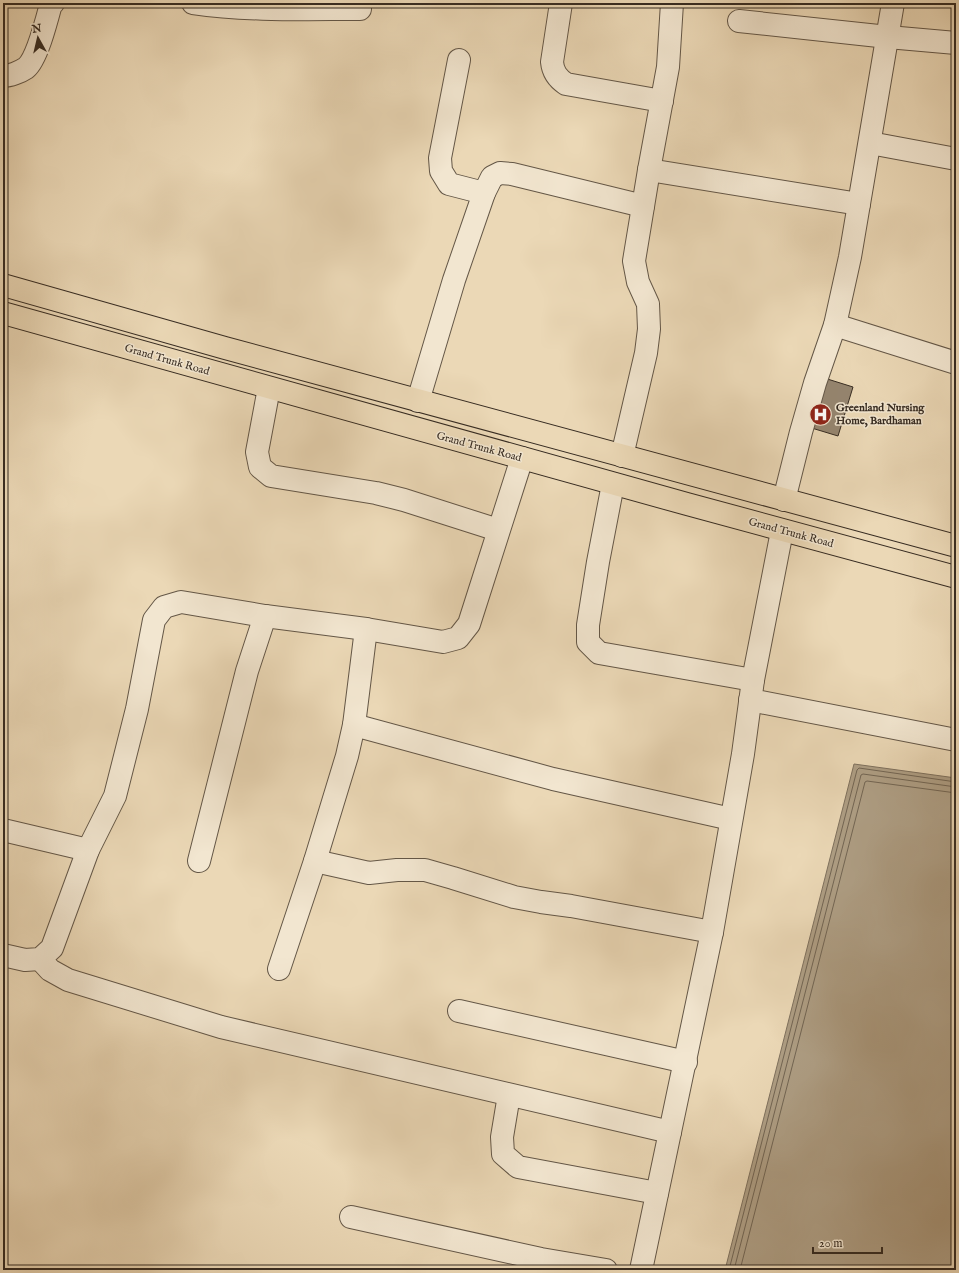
<svg xmlns="http://www.w3.org/2000/svg" width="959" height="1273" viewBox="0 0 959 1273" font-family="'IM FELL English',serif">
  <style>
    .water { fill: #ae9e84; stroke: #7e705d }
    .lines { fill: none; stroke-linecap: round; stroke-linejoin: round }
    .shore { stroke: #726553; stroke-width: 1 }
    .building { fill: #95856f; stroke: #372c22 }
    .street-casing { stroke: #645747; stroke-width: 24 }
    .primary-casing { stroke: #372c22; stroke-width: 24 }
    .street { stroke: #f2e6d0; stroke-width: 22 }
    .primary { stroke: #ebd8b6; stroke-width: 22 }
    .labels { text-anchor: middle; dominant-baseline: central; stroke-width: 3; stroke-linejoin: round; paint-order: stroke }
    .street-label { font-size: 11px; fill: #372c22; stroke: #f2e6d0 }
    .poi-label { font-size: 11px; font-weight: bold; fill: #372c22; stroke: #f2e6d0; text-anchor: start }
  </style>
  <rect width="100%" height="100%" fill="#ebd8b6"/>
  <filter id="stains"><feTurbulence type="fractalNoise" baseFrequency=".005" numOctaves="4"/><feColorMatrix values="0 0 0 0 .2 0 0 0 0 .09 0 0 0 0 .02 0 0 0 .5 -.17"/></filter>
  <radialGradient id="worn" r=".72"><stop offset=".6" stop-color="#630" stop-opacity="0"/><stop offset="1" stop-color="#630" stop-opacity=".3"/></radialGradient>
  <!-- water -->
  <path class="water" d="M854,764L956,778V1270H725Z"/>
  <g class="lines">
    <!-- shore -->
    <g class="shore">
      <path d="M729,1270L857,770L859,768L956,782"/>
      <path d="M734,1270L861,775L863,774L956,787"/>
      <path d="M740,1270L865,782L867,781L956,793"/>
    </g>
  </g>
  <!-- building -->
  <path class="building" d="M821,377L853,387L838,436L805,426Z"/>
  <g class="lines">
    <defs>
      <g id="street">
        <path d="M193,3C249,11 304,9 360,9"/>
        <path d="M561,3L552,62C553,72 557,78 566,84L662,101"/>
        <path d="M739,21L888,37L956,43"/>
        <path d="M459,60L440,158L441,171L449,184L484,193"/>
        <path d="M3,76C10,76 20,72 26,68C37,59 47,19 51,4L53,3"/>
        <path d="M870,143L956,159"/>
        <path d="M649,170L859,204"/>
        <path d="M835,325L956,363"/>
        <path d="M269,388L257,452L260,467L271,476L376,493L404,500L498,530"/>
        <path d="M418,401L454,280L484,193L492,177L500,173L512,174L643,206"/>
        <path d="M622,456L646,353L649,329L648,304L638,282L634,261L649,170L668,67L672,3"/>
        <path d="M613,484L598,562L588,625V642L599,653L753,680"/>
        <path d="M784,500L801,432L815,383L835,325L850,257L893,3"/>
        <path d="M750,700L956,740"/>
        <path d="M354,725L553,779L731,819"/>
        <path d="M3,830L88,850"/>
        <path d="M199,861L247,671L265,616"/>
        <path d="M315,861L369,873L397,870H425L453,878L514,897L541,902L571,906L712,932"/>
        <path d="M3,955L25,960L40,959L52,948L88,850L115,796L137,709L154,620L164,607L181,602L265,616L366,629L443,642L458,638L469,624L522,458"/>
        <path d="M40,959L50,970L68,980L221,1027L670,1132"/>
        <path d="M279,969L315,861L347,756L354,725L366,629"/>
        <path d="M459,1011L686,1062"/>
        <path d="M509,1095L502,1137L503,1154L518,1167L657,1193"/>
        <path d="M351,1217L541,1259L606,1270"/>
        <path d="M641,1270L712,932L743,754L753,680L782,531"/>
      </g>
      <g id="primary">
        <path d="M3,285L225,348L956,546"/>
        <path d="M3,313L687,504L956,577"/>
      </g>
    </defs>
    <!-- street casing -->
    <use href="#street" class="street-casing"/>
    <!-- primary casing -->
    <use href="#primary" class="primary-casing"/>
    <!-- street -->
    <use href="#street" class="street"/>
    <!-- primary -->
    <use href="#primary" class="primary"/>
  </g>
  <!-- icons -->
  <defs>
    <symbol id="hospital-disc" viewBox="-11 -11 22 22"><circle r="9.5" fill="#8f2418" stroke="#f2e6d0"/><path d="M-5-5h3v3.5h4V-5h3V5h-3V1.5h-4V5h-3Z" fill="#fff"/></symbol>
  </defs>
  <g fill-rule="evenodd">
    <use href="#hospital-disc" x="808" y="402" width="25" height="25"/>
  </g>
  <g class="labels">
    <!-- street labels -->
    <g class="street-label">
      <text transform="translate(167 360) rotate(16)">Grand Trunk Road</text>
      <text transform="translate(479 447) rotate(15)">Grand Trunk Road</text>
      <text transform="translate(791 533) rotate(15)">Grand Trunk Road</text>
    </g>
    <!-- poi labels -->
    <g class="poi-label">
      <text x="836" y="408">Greenland Nursing<tspan x="836" dy="13">Home, Bardhaman</tspan></text>
    </g>
  </g>
  <!-- margin -->
  <rect width="959" height="1273" fill="none" stroke="#ebd8b6" stroke-width="16"/>
  <rect x="4" y="4" width="951" height="1265" fill="none" stroke="#372c22" stroke-width="2"/>
  <rect x="8" y="8" width="943" height="1257" fill="none" stroke="#372c22"/>
  <!-- north arrow -->
  <g transform="translate(38 38) rotate(352)" stroke="#f2e6d0" stroke-width="3" paint-order="stroke">
  <path d="M0-3L7 15L0 10L-7 15Z" fill="#372c22"/>
  <text y="-6" font-size="11" font-weight="bold" text-anchor="middle" fill="#372c22">N</text>
  </g>
  <!-- scale -->
  <path d="M813 1247v6h69v-6" fill="none" stroke="#372c22" stroke-width="2"/>
  <text x="819" y="1247" font-size="12" fill="#372c22" stroke="#f2e6d0" stroke-width="3" paint-order="stroke">20 m</text>
  <rect width="100%" height="100%" filter="url(#stains)"/>
  <rect width="100%" height="100%" fill="url(#worn)"/>
</svg>
